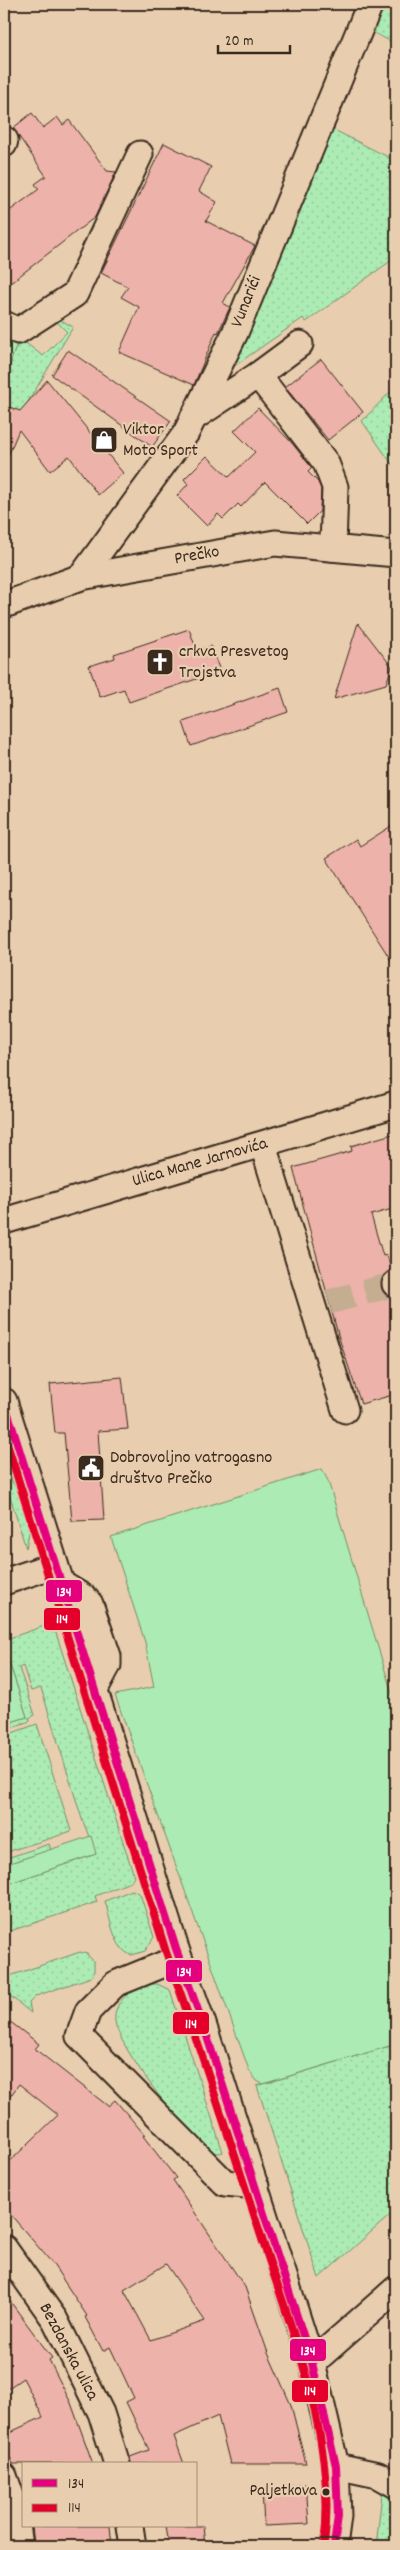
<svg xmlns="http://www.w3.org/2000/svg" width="400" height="2550" viewBox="0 0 400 2550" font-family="Dekko,sans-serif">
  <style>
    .grass { fill: url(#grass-dots); stroke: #748b69 }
    .green { fill: #acecb4; stroke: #748b69 }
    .building { fill: #edb2a9; stroke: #3b2a1e; fill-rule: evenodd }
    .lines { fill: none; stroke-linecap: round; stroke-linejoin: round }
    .minor-tunnel { stroke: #c5ad92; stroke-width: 25; stroke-dasharray: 25 12; stroke-linecap: butt }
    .minor-casing { stroke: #3b2a1e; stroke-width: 29 }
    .minor { stroke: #e8ceaf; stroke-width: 25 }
    .bus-1-casing { stroke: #e8ceaf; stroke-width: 11 }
    .bus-2-casing { stroke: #e8ceaf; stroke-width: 11 }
    .bus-1 { stroke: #e5007d; stroke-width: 8 }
    .bus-2 { stroke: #e4002b; stroke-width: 8 }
    .bus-dot { fill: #3b2a1e; stroke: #e8ceaf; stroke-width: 2 }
    .labels { text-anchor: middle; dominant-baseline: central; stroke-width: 4.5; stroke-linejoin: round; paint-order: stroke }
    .bus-label { font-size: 17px; fill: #3b2a1e; stroke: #e8ceaf; text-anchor: end }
    .street-label { font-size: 18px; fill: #3b2a1e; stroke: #e8ceaf }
    .poi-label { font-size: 18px; fill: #3b2a1e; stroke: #e8ceaf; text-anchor: start }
    .line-badge { stroke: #e8ceaf; stroke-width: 2 }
    .badge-label { font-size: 14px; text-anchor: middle; font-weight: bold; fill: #fff }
  </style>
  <defs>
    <pattern id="grass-dots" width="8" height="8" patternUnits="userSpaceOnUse" patternTransform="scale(1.25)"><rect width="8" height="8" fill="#acecb4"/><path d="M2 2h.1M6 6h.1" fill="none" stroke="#95cb9a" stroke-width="1.8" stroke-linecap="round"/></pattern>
  </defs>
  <rect width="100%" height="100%" fill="#e8ceaf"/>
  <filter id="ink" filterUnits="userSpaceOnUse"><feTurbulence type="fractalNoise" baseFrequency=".02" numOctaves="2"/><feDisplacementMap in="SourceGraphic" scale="10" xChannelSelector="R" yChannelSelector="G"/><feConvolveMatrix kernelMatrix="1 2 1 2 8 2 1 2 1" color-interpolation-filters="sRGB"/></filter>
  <g filter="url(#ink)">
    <!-- grass -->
    <g class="grass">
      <path d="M377,4H396V44L366,29Z"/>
      <path d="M328,127L396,161V257L306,322L303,318L227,371Z"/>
      <path d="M61,320L73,327L22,412L4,405V381L19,338L43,356L67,332L56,321Z"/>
      <path d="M396,386V470L362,421Z"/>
      <path d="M4,1464L18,1493L30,1527L26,1548L4,1477Z"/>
      <path d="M44,1626L56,1633L134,1876L130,1882L95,1896L97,1902L4,1933V1885L96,1854L82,1819L41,1688L31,1691L23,1666L19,1668L35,1715L29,1718L30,1721L4,1730V1724L27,1717L7,1656L4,1657V1640Z"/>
      <path d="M37,1724L71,1831C49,1840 26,1845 4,1853V1736Z"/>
      <path d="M49,1844L51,1850L4,1865V1859Z"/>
      <path d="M132,1890L140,1894L154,1937L145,1951L132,1955C114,1951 110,1917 105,1901Z"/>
      <path d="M80,1952L87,1954L94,1962V1973L91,1977L36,1996L29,2003L31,2013L4,1991V1978Z"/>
      <path d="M144,1984H157L170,1990L223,2152C219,2153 216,2154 212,2152C190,2140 116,2045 115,2021C113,2003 129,1991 144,1984Z"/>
      <path d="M396,2044C396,2059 389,2074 396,2087V2210L319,2278L257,2086Z"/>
      <path d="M382,2494L396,2499V2546H376Z"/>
    </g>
    <!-- green -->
    <g class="green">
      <path d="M4,332L19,338L4,381Z"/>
      <path d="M322,1469L328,1481L396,1707V2044L263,2084L257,2081L249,2070L115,1695L154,1687L145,1642L111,1537Z"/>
      <path d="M7,1656L27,1717L4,1724V1657Z"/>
      <path d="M91,1836L96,1854L4,1885V1865Z"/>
    </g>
    <!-- building -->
    <g class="building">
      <path d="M32,113L43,128L57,117L63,125L69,120L107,171L116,172L95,217L4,288V215L39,189L35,184L46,176L13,128Z"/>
      <path d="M164,143L211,167L199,191L217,202L206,221L255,246L223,303L230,307L218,333L216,332L194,385L119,352L139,307L121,297L128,287L101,273Z"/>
      <path d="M68,350L171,421L152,447L52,375Z"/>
      <path d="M321,359L363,412L328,440L285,387Z"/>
      <path d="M47,380L123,473L98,495L69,456L50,471L19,430L4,465V405L20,411Z"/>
      <path d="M258,408L291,442L312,468L308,472L318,482L321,489L320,511L307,524L265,482L241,507L238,504L223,519L218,514L207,526L177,496L188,484L184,479L207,456L229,477L255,452L234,431Z"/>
      <path d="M358,623L392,667L386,684L334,699Z"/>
      <path d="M189,629L197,651L211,646L220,671L129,702L124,689L100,697L89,666L115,658L114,654Z"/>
      <path d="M280,688L288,712L191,746L183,722Z"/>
      <path d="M396,823V968L326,858L356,839L360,846Z"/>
      <path d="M396,1133V1208L371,1215L383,1256L387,1255L391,1270L381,1280V1288L385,1294L396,1298V1394L361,1404L339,1338L293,1168L352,1151L351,1146Z"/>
      <path d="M122,1377L128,1429L98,1431L104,1520L72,1521L64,1433H55L50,1384Z"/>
      <path d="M4,2017L39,2044L35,2049L108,2106L115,2100L145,2135L143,2136L176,2178L173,2180L245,2287L268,2353L291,2405L306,2464H230L218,2416L174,2436L184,2464H131L130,2457L149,2450L126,2402L134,2398L110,2347L103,2351L85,2317L87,2316L52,2263L4,2207V2167L58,2115L19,2084L4,2105ZM166,2264L205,2321L151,2340L124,2290Z"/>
      <path d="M4,2293L52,2358L49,2360L71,2403L93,2464H13L4,2443V2435L43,2417L23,2378L4,2391Z"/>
      <path d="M306,2484L309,2524L264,2526L262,2490Z"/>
      <path d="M32,2526H110L112,2546H34Z"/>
      <path d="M166,2526H203L205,2546H169Z"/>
    </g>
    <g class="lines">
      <!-- minor-tunnel -->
      <path class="minor-tunnel" d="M329,1302L395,1284"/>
      <defs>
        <g id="minor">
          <path d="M4,144L5,140"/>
          <path d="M4,324L18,331L75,294L140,154"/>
          <path d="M258,375L326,463L335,487L333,548"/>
          <path d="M193,418L258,375L300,344"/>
          <path d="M81,577L186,433L235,333L370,4"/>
          <path d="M4,605L81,577L275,543L396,554"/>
          <path d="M263,1145L345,1410"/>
          <path d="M4,1221L396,1104"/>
          <path d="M395,1284L396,1283"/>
          <path d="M4,1401L176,1949L203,2024L312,2363L336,2466L338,2516L334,2546"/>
          <path d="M4,1582L54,1565"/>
          <path d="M60,1583L85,1598L90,1604L108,1656V1665L94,1691"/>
          <path d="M179,1958L115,1984L88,2011L79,2036L225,2183L256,2186"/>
          <path d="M4,2248L55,2320L101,2413L117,2464"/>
          <path d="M312,2363L396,2289"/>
          <path d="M336,2466L378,2475L396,2485"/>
          <path d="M4,2476L14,2504L20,2546"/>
          <path d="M130,2526L133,2546"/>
        </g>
      </defs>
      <!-- minor casing -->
      <use href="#minor" class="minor-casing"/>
      <!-- minor -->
      <use href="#minor" class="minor"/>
      <defs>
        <path id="bus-1" d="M4,1401L176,1949L203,2024L312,2363L336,2466L338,2516L334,2546"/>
        <path id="bus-2" d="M4,1434L166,1952C200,2046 230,2141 261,2236C292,2332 338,2443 324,2545"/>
      </defs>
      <!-- bus-1 casing -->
      <use href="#bus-1" class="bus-1-casing"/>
      <!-- bus-2 casing -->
      <use href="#bus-2" class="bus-2-casing"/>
      <!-- bus-1 -->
      <use href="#bus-1" class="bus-1"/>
      <!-- bus-2 -->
      <use href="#bus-2" class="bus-2"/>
    </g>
  </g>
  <!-- icons -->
  <defs>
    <symbol id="shop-square" viewBox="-11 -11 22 22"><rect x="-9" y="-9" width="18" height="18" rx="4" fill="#3b2a1e" stroke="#e8ceaf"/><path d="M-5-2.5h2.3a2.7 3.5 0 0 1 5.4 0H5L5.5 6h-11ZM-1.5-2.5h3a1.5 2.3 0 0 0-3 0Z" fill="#fff"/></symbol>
    <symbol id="church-square" viewBox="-11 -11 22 22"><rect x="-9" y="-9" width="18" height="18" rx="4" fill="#3b2a1e" stroke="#e8ceaf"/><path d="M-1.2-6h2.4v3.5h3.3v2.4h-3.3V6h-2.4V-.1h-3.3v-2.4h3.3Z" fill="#fff"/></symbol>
    <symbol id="civic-square" viewBox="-11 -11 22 22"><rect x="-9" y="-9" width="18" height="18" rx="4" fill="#3b2a1e" stroke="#e8ceaf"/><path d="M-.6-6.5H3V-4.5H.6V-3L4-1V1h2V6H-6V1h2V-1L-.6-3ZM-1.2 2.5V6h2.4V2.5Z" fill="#fff"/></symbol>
  </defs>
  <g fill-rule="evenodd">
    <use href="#shop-square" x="88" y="424" width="32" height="32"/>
    <use href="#church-square" x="144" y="646" width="32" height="32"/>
    <use href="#civic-square" x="75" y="1452" width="32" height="32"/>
  </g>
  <!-- markers -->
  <circle class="bus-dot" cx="326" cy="2492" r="4.5"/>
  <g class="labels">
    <!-- bus labels -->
    <g class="bus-label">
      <text x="317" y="2492">Paljetkova</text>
    </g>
    <!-- street labels -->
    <g class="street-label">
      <text transform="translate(247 302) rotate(-68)">Vunarići</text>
      <text transform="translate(197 556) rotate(-10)">Prečko</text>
      <text transform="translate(200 1163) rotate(-16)">Ulica Mane Jarnovića</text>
      <text transform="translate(68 2352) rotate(62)">Bezdanska ulica</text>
    </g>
    <!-- poi labels -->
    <g class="poi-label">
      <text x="123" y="430">Viktor<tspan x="123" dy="21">Moto Sport</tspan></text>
      <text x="179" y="652">crkva Presvetog<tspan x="179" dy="21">Trojstva</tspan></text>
      <text x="110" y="1458">Dobrovoljno vatrogasno<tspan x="110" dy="21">društvo Prečko</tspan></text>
    </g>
  </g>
  <g class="line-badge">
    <rect x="45" y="1579" width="38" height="24" rx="5" fill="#e5007d"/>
    <rect x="43" y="1607" width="38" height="24" rx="5" fill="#e4002b"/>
    <rect x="165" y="1959" width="38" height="24" rx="5" fill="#e5007d"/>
    <rect x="172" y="2011" width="38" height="24" rx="5" fill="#e4002b"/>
    <rect x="289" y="2338" width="38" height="24" rx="5" fill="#e5007d"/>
    <rect x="291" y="2379" width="38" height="24" rx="5" fill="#e4002b"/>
  </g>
  <g class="badge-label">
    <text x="64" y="1596">134</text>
    <text x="62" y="1623">114</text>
    <text x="184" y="1976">134</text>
    <text x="191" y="2028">114</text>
    <text x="308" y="2355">134</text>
    <text x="310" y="2395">114</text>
  </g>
  <!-- margin -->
  <rect width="400" height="2550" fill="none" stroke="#e8ceaf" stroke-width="20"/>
  <rect x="10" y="10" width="380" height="2530" fill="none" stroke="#3b2a1e" stroke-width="2" filter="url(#ink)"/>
  <!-- legend -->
  <rect x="22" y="2462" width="175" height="65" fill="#e8ceaf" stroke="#a38c75"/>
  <rect x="32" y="2479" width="25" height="8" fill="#e5007d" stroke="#a38c75"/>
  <text x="68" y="2488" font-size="15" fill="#3b2a1e">134</text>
  <rect x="32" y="2504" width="25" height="8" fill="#e4002b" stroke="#a38c75"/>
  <text x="68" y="2512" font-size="15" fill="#3b2a1e">114</text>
  <!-- scale -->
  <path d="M218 45v8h72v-8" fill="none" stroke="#3b2a1e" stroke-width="2.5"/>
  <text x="225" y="45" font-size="15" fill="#3b2a1e" stroke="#e8ceaf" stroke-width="4" paint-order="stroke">20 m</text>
</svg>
